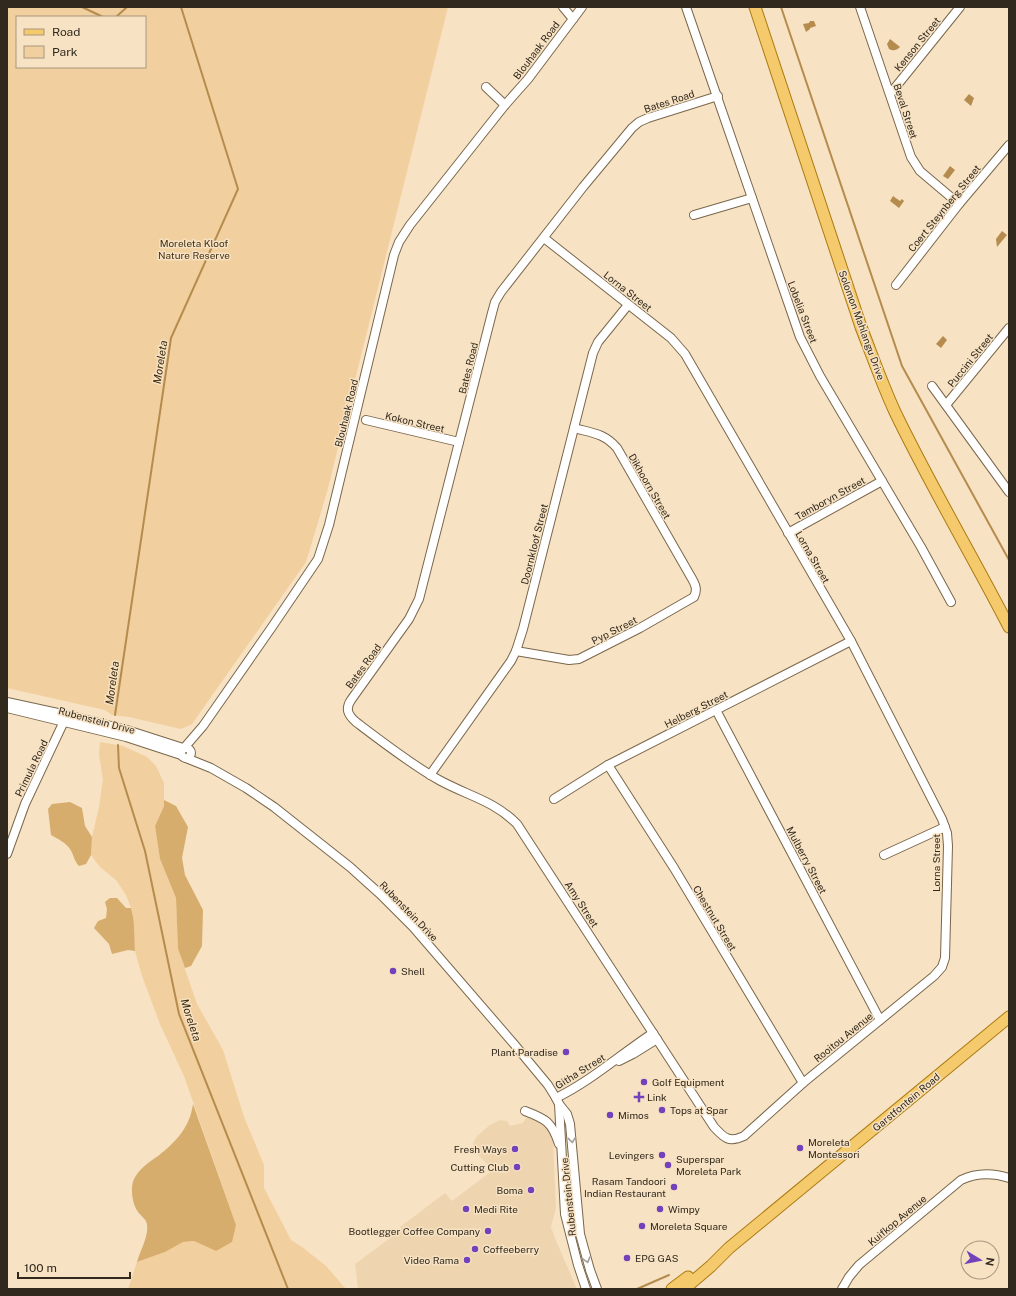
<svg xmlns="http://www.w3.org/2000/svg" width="1016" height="1296" viewBox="0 0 1016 1296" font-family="'Public Sans',sans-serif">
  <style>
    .built { fill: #eed5af }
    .green { fill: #f1cf9e; fill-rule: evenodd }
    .forest { fill: #d7ad6d }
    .water { fill: #b58c4d }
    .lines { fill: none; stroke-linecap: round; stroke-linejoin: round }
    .stream { stroke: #b58c4d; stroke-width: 2 }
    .minor-casing { stroke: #7a674c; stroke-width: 10 }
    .major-casing { stroke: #ac7b12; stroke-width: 13 }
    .minor { stroke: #fff; stroke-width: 8 }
    .major { stroke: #f5ca6d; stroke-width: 11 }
    .oneway { stroke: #a29f99 }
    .poi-dot { fill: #7342ba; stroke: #f7e2c3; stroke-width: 1.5 }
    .labels { text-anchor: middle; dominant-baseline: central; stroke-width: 3; stroke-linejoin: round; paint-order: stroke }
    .street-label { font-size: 10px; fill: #31291d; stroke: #f7e2c3 }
    .park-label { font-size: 10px; fill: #423014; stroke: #f7e2c3 }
    .poi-label { font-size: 10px; fill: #31291d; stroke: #f7e2c3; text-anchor: start }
    .water-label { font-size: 11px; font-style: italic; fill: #39270a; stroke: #f7e2c3 }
  </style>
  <rect width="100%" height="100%" fill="#f7e2c3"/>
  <!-- built -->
  <path class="built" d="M530,1116L548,1125L553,1139L556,1208L551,1227L555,1238L576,1287V1289H358L355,1264L401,1230L400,1227L445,1193L452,1201L493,1170L475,1152L473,1145L474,1141L478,1135L490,1125L500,1120L507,1121L510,1126L523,1123L525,1119Z"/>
  <!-- green -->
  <g class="green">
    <path d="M7,7H448L327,492L306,562L192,724L181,729L129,717L112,715L105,710L7,688ZM17,17H145V67H17Z"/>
    <path d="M100,742L123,746L147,757L156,766L164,783V806L155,826L160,859L176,898L178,949L197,1004L223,1050L244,1117L264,1165V1188L291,1240L302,1247L326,1266L346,1289H128L137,1262L165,1252L183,1242L194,1241L216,1251L236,1225L184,1076L160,1024L142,976L135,951L133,938V913L126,895L116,880L100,867L91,855L92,837L99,807L103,779L99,755Z"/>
  </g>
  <!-- forest -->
  <g class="forest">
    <path d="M164,800L176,806L188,827L182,858L185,875L203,910L202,946L191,966L185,968L178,949L176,898L160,859L155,826L164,806Z"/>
    <path d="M70,802L82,808L85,826L92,837L91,855L86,864L79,866C74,861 74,855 70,849C65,842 58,839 51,835L48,809L52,804Z"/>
    <path d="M110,898H117L126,908H131C135,919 134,939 135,951L128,950L112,954L109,944L94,928L98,921L106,918L107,909L105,902Z"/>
    <path d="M193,1104L236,1225L232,1242L216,1251L194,1241L183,1242L165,1252L137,1262C140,1251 149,1236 147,1224C146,1219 141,1216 138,1212C132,1204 130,1187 134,1179C139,1169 149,1162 158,1156C176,1142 190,1127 193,1104Z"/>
  </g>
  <!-- water -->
  <g class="water">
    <path d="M810,21H814L816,26L810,28V29L806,32L803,24L809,23Z"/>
    <path d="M890,39L900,47C896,51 893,51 889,49L887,44Z"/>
    <path d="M969,94L974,98L971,106L964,100Z"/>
    <path d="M950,166L955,170L948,179L943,176Z"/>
    <path d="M893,196L900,201L902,199L904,201L899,208L890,201Z"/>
    <path d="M1002,231L1007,235L997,247L996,239Z"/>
    <path d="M943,336L947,340L941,348L936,344Z"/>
  </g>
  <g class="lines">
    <!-- stream -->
    <g class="stream">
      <path d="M82,7L103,17"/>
      <path d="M781,7L902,366L1009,560"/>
      <path d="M116,17L127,7"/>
      <path d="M115,715L171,338L238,189L181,7"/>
      <path d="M118,745L119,768L145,851L179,1014L288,1289"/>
      <path d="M637,1289L669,1275"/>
    </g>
    <defs>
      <g id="minor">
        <path d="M563,7L573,19"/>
        <path d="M686,7L800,337L820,376L921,547L951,602"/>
        <path d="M860,7L911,157L920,171L959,204"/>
        <path d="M486,87L505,105"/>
        <path d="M890,94L960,7"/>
        <path d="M694,215L752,198"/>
        <path d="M544,238L671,338L685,354L851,641L942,819L947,833L948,846L945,958L942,967L934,976L803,1083L744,1136C729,1143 724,1138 714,1127L517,824C493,800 468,796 439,780C412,765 381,741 356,722C348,715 345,709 351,700L409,619L419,599L492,313L495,302L501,292L583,187L632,128L639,122L648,118L718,96"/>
        <path d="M896,285L959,204L1009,145"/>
        <path d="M932,386L1009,492"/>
        <path d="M946,405L1009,328"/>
        <path d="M366,420L459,442"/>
        <path d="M788,533L882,481"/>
        <path d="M516,651L569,660L579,659L640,628L694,597C698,589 695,584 691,577L617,448C604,433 592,433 574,428"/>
        <path d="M7,702L67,715L127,730L183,748"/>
        <path d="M7,708L126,737L181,755"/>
        <path d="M716,710L880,1020"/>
        <circle cx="186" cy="753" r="5"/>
        <path d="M184,748L203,726L272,627L318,559L329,525L394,255L399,242L410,225L505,105L528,79L582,7"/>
        <path d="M186,758L211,768L246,788L274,807L350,867L380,894L413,927L514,1044L548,1085L556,1098L559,1104L567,1114L570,1124L580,1234L590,1270L597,1289"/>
        <path d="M608,765L674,868L803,1083"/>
        <path d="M430,775L511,661L516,651L523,629L593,353L598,342L628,305"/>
        <path d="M554,799L608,765L851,641"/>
        <path d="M7,854L25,804L66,717"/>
        <path d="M884,855L945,827"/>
        <path d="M619,1061L633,1054L657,1039"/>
        <path d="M556,1098C591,1081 621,1054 653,1033"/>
        <path d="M559,1104L565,1214L578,1265L586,1289"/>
        <path d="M525,1111C546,1119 552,1122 559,1144"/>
        <path d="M842,1289L849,1277L859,1265L961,1180C976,1173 993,1173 1009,1178"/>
      </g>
      <g id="major">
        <path d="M755,7L861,327C872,355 882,384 895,412C930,485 972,555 1009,627"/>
        <path d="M672,1289L688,1277"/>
        <path d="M684,1289L711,1266L729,1248L1009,1017"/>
      </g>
    </defs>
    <!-- minor casing -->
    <use href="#minor" class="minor-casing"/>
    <!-- major casing -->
    <use href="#major" class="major-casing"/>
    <!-- minor -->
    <use href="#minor" class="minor"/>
    <!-- major -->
    <use href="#major" class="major"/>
  </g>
  <!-- one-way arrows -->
  <defs><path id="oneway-chevron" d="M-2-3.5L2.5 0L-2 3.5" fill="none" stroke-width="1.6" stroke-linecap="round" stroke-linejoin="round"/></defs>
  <g class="oneway">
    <use href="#oneway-chevron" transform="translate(572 1140) rotate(84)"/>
    <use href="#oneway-chevron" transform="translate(587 1260) rotate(74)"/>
  </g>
  <!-- markers -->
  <g class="poi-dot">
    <circle cx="393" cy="971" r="4"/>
    <circle cx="566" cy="1052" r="4"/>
    <circle cx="644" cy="1082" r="4"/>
    <path d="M637 1091h4v4h4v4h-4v4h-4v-4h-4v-4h4z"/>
    <circle cx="662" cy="1110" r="4"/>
    <circle cx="610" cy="1115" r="4"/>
    <circle cx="800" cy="1148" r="4"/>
    <circle cx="515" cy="1149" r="4"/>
    <circle cx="662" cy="1155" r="4"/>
    <circle cx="668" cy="1165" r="4"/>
    <circle cx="517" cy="1167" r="4"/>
    <circle cx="674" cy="1187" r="4"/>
    <circle cx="531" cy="1190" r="4"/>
    <circle cx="466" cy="1209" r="4"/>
    <circle cx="660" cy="1209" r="4"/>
    <circle cx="642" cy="1226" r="4"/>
    <circle cx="488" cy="1231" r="4"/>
    <circle cx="475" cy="1249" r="4"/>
    <circle cx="627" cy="1258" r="4"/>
    <circle cx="467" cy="1260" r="4"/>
  </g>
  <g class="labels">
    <!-- street labels -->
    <g class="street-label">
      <text transform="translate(917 44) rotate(-51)">Kenson Street</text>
      <text transform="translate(536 50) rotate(-53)">Blouhaak Road</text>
      <text transform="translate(669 101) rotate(-18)">Bates Road</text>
      <text transform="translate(906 111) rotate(72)">Beval Street</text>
      <text transform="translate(944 208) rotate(-51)">Coert Steynberg Street</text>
      <text transform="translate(628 291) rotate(38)">Lorna Street</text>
      <text transform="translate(803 312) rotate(69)">Lobelia Street</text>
      <text transform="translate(862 325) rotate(70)">Solomon Mahlangu Drive</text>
      <text transform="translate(970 360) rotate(-51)">Puccini Street</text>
      <text transform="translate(468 368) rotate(-76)">Bates Road</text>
      <text transform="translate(346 413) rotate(-76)">Blouhaak Road</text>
      <text transform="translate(415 422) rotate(13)">Kokon Street</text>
      <text transform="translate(650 486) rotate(60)">Dikhoorn Street</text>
      <text transform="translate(830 498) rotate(-29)">Tamboryn Street</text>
      <text transform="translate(534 544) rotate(-76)">Doornkloof Street</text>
      <text transform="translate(813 557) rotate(60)">Lorna Street</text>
      <text transform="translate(614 630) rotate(-27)">Pyp Street</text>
      <text transform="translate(363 666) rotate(-54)">Bates Road</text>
      <text transform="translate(696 709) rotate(-27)">Helberg Street</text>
      <text transform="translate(97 720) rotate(15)">Rubenstein Drive</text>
      <text transform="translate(31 768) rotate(-64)">Primula Road</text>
      <text transform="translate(807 860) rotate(62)">Mulberry Street</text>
      <text transform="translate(936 863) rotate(-90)">Lorna Street</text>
      <text transform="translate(582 904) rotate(57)">Amy Street</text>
      <text transform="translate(409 911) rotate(46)">Rubenstein Drive</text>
      <text transform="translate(715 918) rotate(59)">Chestnut Street</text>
      <text transform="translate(843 1037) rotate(-39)">Rooitou Avenue</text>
      <text transform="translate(580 1071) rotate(-32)">Githa Street</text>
      <text transform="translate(906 1102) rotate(-40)">Garstfontein Road</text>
      <text transform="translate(568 1197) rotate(-96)">Rubenstein Drive</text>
      <text transform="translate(897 1220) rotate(-40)">Kuifkop Avenue</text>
    </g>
    <!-- park labels -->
    <g class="park-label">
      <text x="194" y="243">Moreleta Kloof<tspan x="194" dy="12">Nature Reserve</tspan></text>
    </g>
    <!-- poi labels -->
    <g class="poi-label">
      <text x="401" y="971">Shell</text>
      <text x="558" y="1052" text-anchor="end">Plant Paradise</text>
      <text x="652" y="1082">Golf Equipment</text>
      <text x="647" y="1097">Link</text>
      <text x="670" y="1110">Tops at Spar</text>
      <text x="618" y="1115">Mimos</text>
      <text x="808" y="1142">Moreleta<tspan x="808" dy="12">Montessori</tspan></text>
      <text x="507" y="1149" text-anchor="end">Fresh Ways</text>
      <text x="654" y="1155" text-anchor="end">Levingers</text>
      <text x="676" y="1159">Superspar<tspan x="676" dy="12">Moreleta Park</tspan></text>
      <text x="509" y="1167" text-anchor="end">Cutting Club</text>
      <text x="666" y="1181" text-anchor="end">Rasam Tandoori<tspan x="666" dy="12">Indian Restaurant</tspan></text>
      <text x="523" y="1190" text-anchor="end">Boma</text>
      <text x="474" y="1209">Medi Rite</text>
      <text x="668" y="1209">Wimpy</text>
      <text x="650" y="1226">Moreleta Square</text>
      <text x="480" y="1231" text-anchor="end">Bootlegger Coffee Company</text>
      <text x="483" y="1249">Coffeeberry</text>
      <text x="635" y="1258">EPG GAS</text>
      <text x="459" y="1260" text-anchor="end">Video Rama</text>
    </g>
    <!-- water labels -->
    <g class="water-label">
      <text transform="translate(160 362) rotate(-81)">Moreleta</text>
      <text transform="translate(112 683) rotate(-82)">Moreleta</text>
      <text transform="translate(191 1020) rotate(72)">Moreleta</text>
    </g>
  </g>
  <!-- border -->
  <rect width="1016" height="1296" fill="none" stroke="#31291d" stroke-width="16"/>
  <!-- legend -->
  <rect x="16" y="16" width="130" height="52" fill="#f7e2c3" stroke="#a89881"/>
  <rect x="24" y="29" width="20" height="6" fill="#f5ca6d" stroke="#a89881"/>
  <text x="52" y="36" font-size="12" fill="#31291d">Road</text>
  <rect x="24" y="46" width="20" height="12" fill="#f1cf9e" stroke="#a89881"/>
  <text x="52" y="56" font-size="12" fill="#31291d">Park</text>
  <!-- north arrow -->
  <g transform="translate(980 1260) rotate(100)"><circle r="19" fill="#f7e2c3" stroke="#a89881"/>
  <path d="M0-3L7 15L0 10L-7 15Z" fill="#7342ba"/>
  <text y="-6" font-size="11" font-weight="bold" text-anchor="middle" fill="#31291d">N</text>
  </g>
  <!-- scale -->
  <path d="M18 1272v6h112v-6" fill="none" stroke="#31291d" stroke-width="2"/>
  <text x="24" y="1272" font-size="12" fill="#31291d" stroke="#f7e2c3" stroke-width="3" paint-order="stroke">100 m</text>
</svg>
